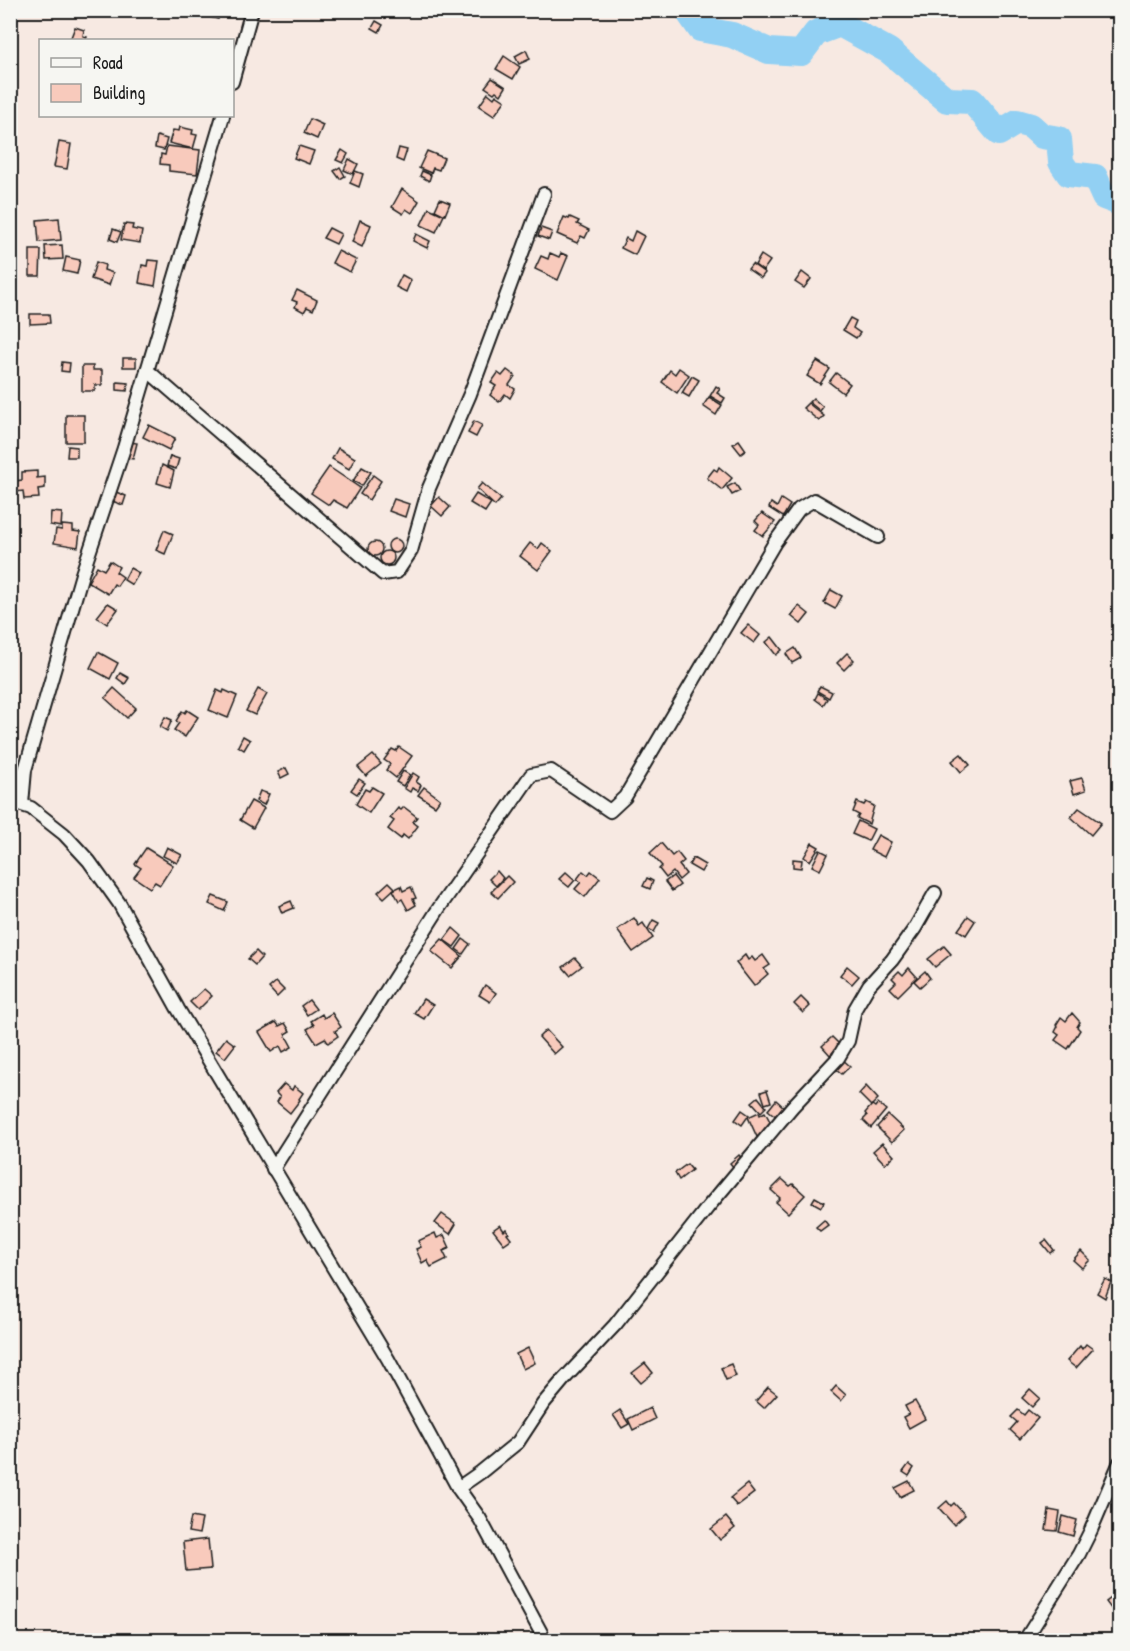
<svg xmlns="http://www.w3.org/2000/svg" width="1130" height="1651" viewBox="0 0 1130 1651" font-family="'Patrick Hand',sans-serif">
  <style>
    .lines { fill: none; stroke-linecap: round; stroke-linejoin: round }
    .river { stroke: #92d0f3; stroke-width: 26 }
    .building { fill: #f8cabc; stroke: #1c1c1c; stroke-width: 1.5 }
    .street-casing { stroke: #1c1c1c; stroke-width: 16 }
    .street { stroke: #f6f6f2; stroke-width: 12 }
  </style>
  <rect width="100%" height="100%" fill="#f7e9e2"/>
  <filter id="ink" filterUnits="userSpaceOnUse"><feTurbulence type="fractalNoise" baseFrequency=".0167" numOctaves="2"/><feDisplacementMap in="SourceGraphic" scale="12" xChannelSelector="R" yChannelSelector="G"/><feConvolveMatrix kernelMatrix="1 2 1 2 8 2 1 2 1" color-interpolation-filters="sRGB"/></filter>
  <g filter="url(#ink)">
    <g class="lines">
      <!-- river -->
      <path class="river" d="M690,10L689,13L700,29L732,35L769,51L801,53L816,33L840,24L889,51L947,100L972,101L999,133L1017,122L1031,126L1042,136L1059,139L1061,162L1069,174L1095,177L1104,197L1120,203"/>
    </g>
    <!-- building -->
    <g class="building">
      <path d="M197,10H220L218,19L196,14Z"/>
      <path d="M376,21L383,25L379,32L372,28Z"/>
      <path d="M75,27L84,30L83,36L87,37L86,40H70Z"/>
      <path d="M526,50L530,59L519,64L515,56Z"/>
      <path d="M504,56L520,67L513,79L496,69Z"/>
      <path d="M492,78L506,87L501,95L496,91L494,93L485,87Z"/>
      <path d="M488,93L494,98L496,95L505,101L494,116L479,106Z"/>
      <path d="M310,119L323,125L317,139L304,133Z"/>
      <path d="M180,127L193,130L192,134L197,135L193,149L169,143L173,130L179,131Z"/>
      <path d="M157,136L167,139L164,150L155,148Z"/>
      <path d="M59,142L71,144L67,169L54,167Z"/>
      <path d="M167,146L200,150L197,174L169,171V165L160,164L161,154L165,155Z"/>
      <path d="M299,146L314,151L309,164L294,158Z"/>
      <path d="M399,148L407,150L403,162L396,159Z"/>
      <path d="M342,150L348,154L343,163L336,160Z"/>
      <path d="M427,151L444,158L439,170L433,168L431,173L419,168Z"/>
      <path d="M349,159L358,164L353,174L344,170Z"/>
      <path d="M340,167L345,176L340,179L334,171Z"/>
      <path d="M355,171L363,174L359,187L350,183Z"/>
      <path d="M422,171L431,175L429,181L420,176Z"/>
      <path d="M402,189L419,201L412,213L406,209L403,214L392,207Z"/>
      <path d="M440,199L450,203L445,215L435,210Z"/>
      <path d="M429,208L444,215L436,232L421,225Z"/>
      <path d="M564,217L569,219L570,217L579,221L577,224L589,230L585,238L581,236L577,243L557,234Z"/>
      <path d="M59,218L61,240L39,242L37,220Z"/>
      <path d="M360,220L371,225L362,247L352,242Z"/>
      <path d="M124,224L133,225L132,229L142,231L140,243L121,240Z"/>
      <path d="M329,228L341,234L336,244L323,238Z"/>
      <path d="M541,228L552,232L549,240L538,236Z"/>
      <path d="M113,229L121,232L117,242L110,239Z"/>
      <path d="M635,231L644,236L635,255L621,248L626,238L631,241Z"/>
      <path d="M416,234L430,241L427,248L413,241Z"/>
      <path d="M62,245L63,259L46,260L45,246Z"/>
      <path d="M30,250H41L40,276H30Z"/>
      <path d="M338,251L356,260L350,272L332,263Z"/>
      <path d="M550,253L559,257L561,253L568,256L558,280L535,269L541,256L548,259Z"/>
      <path d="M761,255L770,261L763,271L755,265Z"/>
      <path d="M66,257L80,260L77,274L63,271Z"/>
      <path d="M148,260L159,261L155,286L139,283L142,265L147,266Z"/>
      <path d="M96,262L105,265L104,270L113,273L109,285L91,279Z"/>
      <path d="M752,264L765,273L761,278L748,269Z"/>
      <path d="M802,272L811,279L804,288L795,282Z"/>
      <path d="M402,275L411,280L406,292L396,287Z"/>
      <path d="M297,290L317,300L313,310L307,307L304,312L295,307L297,302L292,300Z"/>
      <path d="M30,314H49L50,323L30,324Z"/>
      <path d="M850,318L856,321L853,328L860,333L856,338L843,330Z"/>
      <rect x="123" y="358" width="13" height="9"/>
      <path d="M817,361L830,369L820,384L807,376Z"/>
      <path d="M62,362L70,363L69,372L61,371Z"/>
      <path d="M82,366H93V370H102V385H95V391H82Z"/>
      <path d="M679,368L689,375L677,393L662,382L670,370L675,374Z"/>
      <path d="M507,370L515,376L509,385L515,389L510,398L505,394L499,402L490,395L496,386L491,383L498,373L502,376Z"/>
      <path d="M836,373L850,384L843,393L829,382Z"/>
      <path d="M692,376L699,380L689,397L682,393Z"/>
      <path d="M117,382L128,383L127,391L117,390Z"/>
      <path d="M716,386L720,389L717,393L725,398L722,403L710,396Z"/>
      <path d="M709,397L722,405L716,415L703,406Z"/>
      <path d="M813,398L823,407L820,411L809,402Z"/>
      <path d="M808,403L824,416L819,421L803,408Z"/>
      <rect x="66" y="415" width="18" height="27"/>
      <path d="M474,421L482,425L476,437L468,433Z"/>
      <path d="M149,425L175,438L169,450L143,437Z"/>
      <path d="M739,440L746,450L741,454L733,444Z"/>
      <path d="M130,442L137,443L133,459L126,458Z"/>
      <path d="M68,446L77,447V457H67Z"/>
      <path d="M338,448L355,458L349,469L332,459Z"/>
      <path d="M170,456L179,459L176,469L167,466Z"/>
      <path d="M162,465L174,471L170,487L157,483Z"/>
      <path d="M329,467L360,488L347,508L333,500L329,505L311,493Z"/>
      <path d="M362,467L371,472L362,486L353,481Z"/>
      <path d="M719,467L732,478L722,490L707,478L714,469L717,471Z"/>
      <path d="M37,471V478L45,477V488L38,489L39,498L24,499L23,491L16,492L15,481L22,480V472Z"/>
      <path d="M373,475L381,481L369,500L360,494Z"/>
      <path d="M482,483L501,499L495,506L477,489Z"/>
      <path d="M735,483L740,491L732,495L727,487Z"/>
      <path d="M116,492L126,496L123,505L112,501Z"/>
      <path d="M476,494L491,503L485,512L470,503Z"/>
      <path d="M439,497L450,507L442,516L431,506Z"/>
      <path d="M394,499L409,504L405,517L389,511Z"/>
      <path d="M781,499L790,505L783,517L769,508L771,503L777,507Z"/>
      <path d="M51,512L62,513L61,527L50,525Z"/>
      <path d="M762,513L775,522L763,536L755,530L759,525L755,521Z"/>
      <path d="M62,525L73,526V531L80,532L78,547L54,543L56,529L62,530Z"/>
      <path d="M164,530L173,534L165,554L156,550Z"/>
      <circle cx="395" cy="546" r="7"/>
      <circle cx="375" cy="549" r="7"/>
      <path d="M530,543L538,549L542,543L552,551L538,570L520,556Z"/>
      <circle cx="387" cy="558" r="7"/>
      <path d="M110,561L119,567L116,572L123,577L117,586L114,584L108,594L88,582L97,566L104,570Z"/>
      <path d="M130,568L139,573L132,585L124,580Z"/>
      <path d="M831,590L842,596L835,609L824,603Z"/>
      <path d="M108,603L118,609L107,624L97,617Z"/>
      <path d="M799,606L809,614L801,624L791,616Z"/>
      <path d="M748,625L760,635L754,643L741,633Z"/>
      <path d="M772,637L782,650L776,655L766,642Z"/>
      <path d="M795,648L801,658L792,663L786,654Z"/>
      <path d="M98,652L118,663L110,679L90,668Z"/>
      <path d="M847,653L854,660L844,670L837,663Z"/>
      <path d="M120,673L129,678L125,684L117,678Z"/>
      <path d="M820,686L832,692L829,698L817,691Z"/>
      <path d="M114,688L136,708L127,718L105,698Z"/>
      <path d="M258,689L267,694L255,715L246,711Z"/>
      <path d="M217,690L223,693L224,690L237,696L228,718L209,710Z"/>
      <path d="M818,693L827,699L823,705L815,699Z"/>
      <path d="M187,710L198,717L185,737L174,730L179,723L176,721L182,711L185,713Z"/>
      <path d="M165,717L172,720L167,731L160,727Z"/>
      <path d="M243,736L250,740L244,750L238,746Z"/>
      <path d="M399,747L412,756L396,778L386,770L390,764L384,760L392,749L396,751Z"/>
      <path d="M961,754L970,765L961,772L952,761Z"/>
      <path d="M373,755L381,764L366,776L358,767Z"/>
      <path d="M286,768L289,774L281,778L278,772Z"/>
      <path d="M403,771L410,775L403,786L396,782Z"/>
      <path d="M413,773L419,777L416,782L421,785L418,791L412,788L410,792L404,788Z"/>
      <path d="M1082,778L1086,790L1074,794L1070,781Z"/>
      <path d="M359,779L365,783L357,794L351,790Z"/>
      <path d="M372,787L382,793L369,813L356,804L365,789L369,791Z"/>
      <path d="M424,787L440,799L435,806L418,795Z"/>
      <path d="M260,791L269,794L264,805L256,801Z"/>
      <path d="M251,801L264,808L253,828L240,820Z"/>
      <path d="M857,802L864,805L866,802L874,806L869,824L857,818L859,815L853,812Z"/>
      <path d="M404,807L417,817L413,822L418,826L408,839L403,835L401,839L388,829L394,821L390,818L398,808L401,810Z"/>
      <path d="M1079,808L1101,823L1091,835L1071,817Z"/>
      <path d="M858,821L874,829L868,841L852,834Z"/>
      <path d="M878,835L891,842L884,857L870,850Z"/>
      <path d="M661,843L672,856L677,852L684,861L679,865L686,874L679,880L673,872L666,878L659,869L662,866L650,853Z"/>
      <path d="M812,843L819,847L810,861L804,857Z"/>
      <path d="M167,847L182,855L177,863L163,856Z"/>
      <path d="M146,848L173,865L160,885L155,882L150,888L134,877L141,868L135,864Z"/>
      <path d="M820,850L828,854L820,870L812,866Z"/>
      <path d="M693,858L705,865L701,872L689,865Z"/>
      <path d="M793,859L802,860L801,868L793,867Z"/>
      <path d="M497,871L503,878L496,886L489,879Z"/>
      <path d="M583,871L588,875L591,871L600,878L585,897L575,889L581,882L577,879Z"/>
      <path d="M566,872L575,880L569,887L559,879Z"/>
      <path d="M507,876L513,882L498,898L491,892Z"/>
      <path d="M673,876L680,885L672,891L665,882Z"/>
      <path d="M647,878L653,881L650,889L643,886Z"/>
      <path d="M389,882L395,888L384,898L378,892Z"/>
      <path d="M401,886L403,891L411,887L416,898L413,899L416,905L408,910L402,899L399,901L393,890Z"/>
      <path d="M213,896L228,902L224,911L209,904Z"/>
      <path d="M291,901L294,908L282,913L279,906Z"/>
      <path d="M968,916L975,921L966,935L958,930Z"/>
      <path d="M634,918L639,926L643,923L653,938L633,952L617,930Z"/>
      <path d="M653,920L659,923L654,932L648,929Z"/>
      <path d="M453,928L462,936L454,947L444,940Z"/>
      <path d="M442,939L462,956L452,968L431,951Z"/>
      <path d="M463,939L470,944L463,954L456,949Z"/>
      <path d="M944,946L951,954L935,967L928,959Z"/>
      <path d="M256,951L262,957L255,965L248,959Z"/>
      <path d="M745,955L748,960L752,957L755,961L763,955L770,965L764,969L768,974L754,986L736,963Z"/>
      <path d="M575,958L582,966L570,975L563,967Z"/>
      <path d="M847,966L859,976L852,984L840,975Z"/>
      <path d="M909,968L917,977L898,996L890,988L896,982L892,978L899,971L903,975Z"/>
      <path d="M925,971L930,978L920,987L914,981Z"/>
      <path d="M276,982L284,990L277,997L269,988Z"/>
      <path d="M485,985L496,993L490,1002L479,995Z"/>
      <path d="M204,989L212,996L198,1010L190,1002Z"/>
      <path d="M801,997L810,1006L803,1013L794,1004Z"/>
      <path d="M423,999L433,1005L424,1019L414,1013Z"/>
      <path d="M309,1000L316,1009L307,1015L301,1006Z"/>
      <path d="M332,1013L341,1027L335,1031L338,1036L328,1043L325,1038L316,1043L307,1029L314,1025L311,1021L322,1014L324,1018Z"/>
      <path d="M1072,1013L1080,1022L1077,1027L1080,1030L1068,1049L1055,1040L1059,1035L1055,1032L1058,1026L1056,1025L1061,1017L1066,1021Z"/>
      <path d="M276,1022L279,1026L285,1023L290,1031L285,1034L292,1047L283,1052L280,1046L271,1052L259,1032Z"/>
      <path d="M546,1030L562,1047L554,1054L539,1037Z"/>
      <path d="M832,1037L840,1045L830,1055L822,1046Z"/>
      <path d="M226,1038L235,1045L225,1058L216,1051Z"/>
      <path d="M842,1059L850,1066L842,1074L834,1067Z"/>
      <path d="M284,1084L292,1090L294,1086L303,1093L299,1099L300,1100L290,1113L277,1102L280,1097L276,1093Z"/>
      <path d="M866,1086L878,1099L871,1106L859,1094Z"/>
      <path d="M767,1090L771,1102L765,1104L761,1092Z"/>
      <path d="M758,1097L766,1107L761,1112L752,1102Z"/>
      <path d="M776,1100L786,1109L778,1118L768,1110Z"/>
      <path d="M878,1103L886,1110L871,1128L863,1120L867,1116L865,1113L872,1105L875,1107Z"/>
      <path d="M742,1110L749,1115L742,1125L735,1120Z"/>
      <path d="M759,1112L760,1115L765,1112L774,1129L757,1137L748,1117Z"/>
      <path d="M888,1115L904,1130L892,1142L877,1127Z"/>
      <path d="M882,1143L894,1156L885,1164L873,1151Z"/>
      <path d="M739,1155L743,1160L734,1168L730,1163Z"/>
      <path d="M687,1164L692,1170L679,1180L675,1173Z"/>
      <path d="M782,1179L790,1186L793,1184L805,1195L788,1213L776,1202L780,1198L771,1190Z"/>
      <path d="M815,1197L824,1202L821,1207L812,1202Z"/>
      <path d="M442,1214L456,1224L450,1234L435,1223Z"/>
      <path d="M824,1220L828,1225L820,1231L816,1227Z"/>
      <path d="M500,1225L504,1231L506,1229L509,1233L507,1234L511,1239L504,1244L493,1230Z"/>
      <path d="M435,1233L437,1238L444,1235L450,1248L443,1251L447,1259L431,1267L427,1260L422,1263L416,1249L421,1247L418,1241Z"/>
      <path d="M1046,1240L1054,1250L1050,1253L1042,1243Z"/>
      <path d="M1081,1251L1090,1260L1082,1268L1073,1260Z"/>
      <path d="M1105,1279L1111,1282L1105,1298L1097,1293Z"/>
      <path d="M1086,1344L1093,1349L1076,1368L1067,1361L1080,1346L1082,1349Z"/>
      <path d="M528,1348L535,1363L523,1369L516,1354Z"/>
      <path d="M645,1363L653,1373L641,1383L632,1373Z"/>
      <path d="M731,1364L736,1376L726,1380L721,1368Z"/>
      <path d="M836,1386L846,1395L841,1401L831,1392Z"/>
      <path d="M768,1387L777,1394L764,1408L756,1401Z"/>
      <path d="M1030,1389L1040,1398L1032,1407L1022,1398Z"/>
      <path d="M915,1401L925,1419L909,1428L903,1417L909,1414L905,1406Z"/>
      <path d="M650,1408L655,1419L633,1430L628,1419Z"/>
      <path d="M620,1410L629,1424L622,1428L613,1415Z"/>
      <path d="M1018,1410L1024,1415L1028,1410L1038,1418L1020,1439L1010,1430L1017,1422L1011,1417Z"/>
      <path d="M909,1464L914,1468L909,1476L903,1472Z"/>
      <path d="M909,1481L914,1490L900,1497L895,1488Z"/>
      <path d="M747,1484L754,1493L737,1506L730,1498Z"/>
      <path d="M947,1501L951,1506L954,1503L965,1515L954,1525L939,1508Z"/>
      <path d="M1049,1510L1060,1512L1057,1531L1046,1530Z"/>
      <path d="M1063,1516L1077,1520L1073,1536L1059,1532Z"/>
      <path d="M191,1517L202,1519L199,1534L188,1532Z"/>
      <path d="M726,1517L735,1528L720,1540L711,1529Z"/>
      <path d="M208,1539L211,1569L186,1571L183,1542Z"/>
      <path d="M1115,1595L1120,1601V1610L1115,1614L1106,1602Z"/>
    </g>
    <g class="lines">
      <defs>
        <g id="street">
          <path d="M232,82L252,10"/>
          <path d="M147,370L383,574L397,572L411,551L429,488L470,394L544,194"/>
          <path d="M10,801L31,808L64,834L89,861L119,903L178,1009L388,1359L458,1488L480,1519L545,1640"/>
          <path d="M22,804L25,770L82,574L124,448L223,116"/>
          <path d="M273,1169L439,908L531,775L551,771L610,811L625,797L775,542L799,509L814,500L878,537"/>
          <path d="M458,1488L481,1472L518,1442L543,1404L564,1379L615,1325L708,1207L792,1107L838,1058L848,1041L855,1009L869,985L892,960L915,928L935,893"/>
          <path d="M1025,1640L1079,1554L1091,1530L1120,1462"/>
        </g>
      </defs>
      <!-- street casing -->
      <use href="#street" class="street-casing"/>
      <!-- street -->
      <use href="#street" class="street"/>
    </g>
  </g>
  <!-- margin -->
  <rect width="1130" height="1651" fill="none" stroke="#f6f6f2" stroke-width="36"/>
  <rect x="18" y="18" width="1094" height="1615" fill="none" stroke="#1c1c1c" stroke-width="2" filter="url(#ink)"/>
  <!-- legend -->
  <rect x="39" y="39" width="195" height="78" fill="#f6f6f2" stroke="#9f9f9c" stroke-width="1.5"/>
  <rect x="51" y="58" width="30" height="9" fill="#f6f6f2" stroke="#9f9f9c" stroke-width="1.5"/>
  <text x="93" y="69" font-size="18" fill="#1c1c1c">Road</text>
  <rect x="51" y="84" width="30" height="18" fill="#f8cabc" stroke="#9f9f9c" stroke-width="1.5"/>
  <text x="93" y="99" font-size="18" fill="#1c1c1c">Building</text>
</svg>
